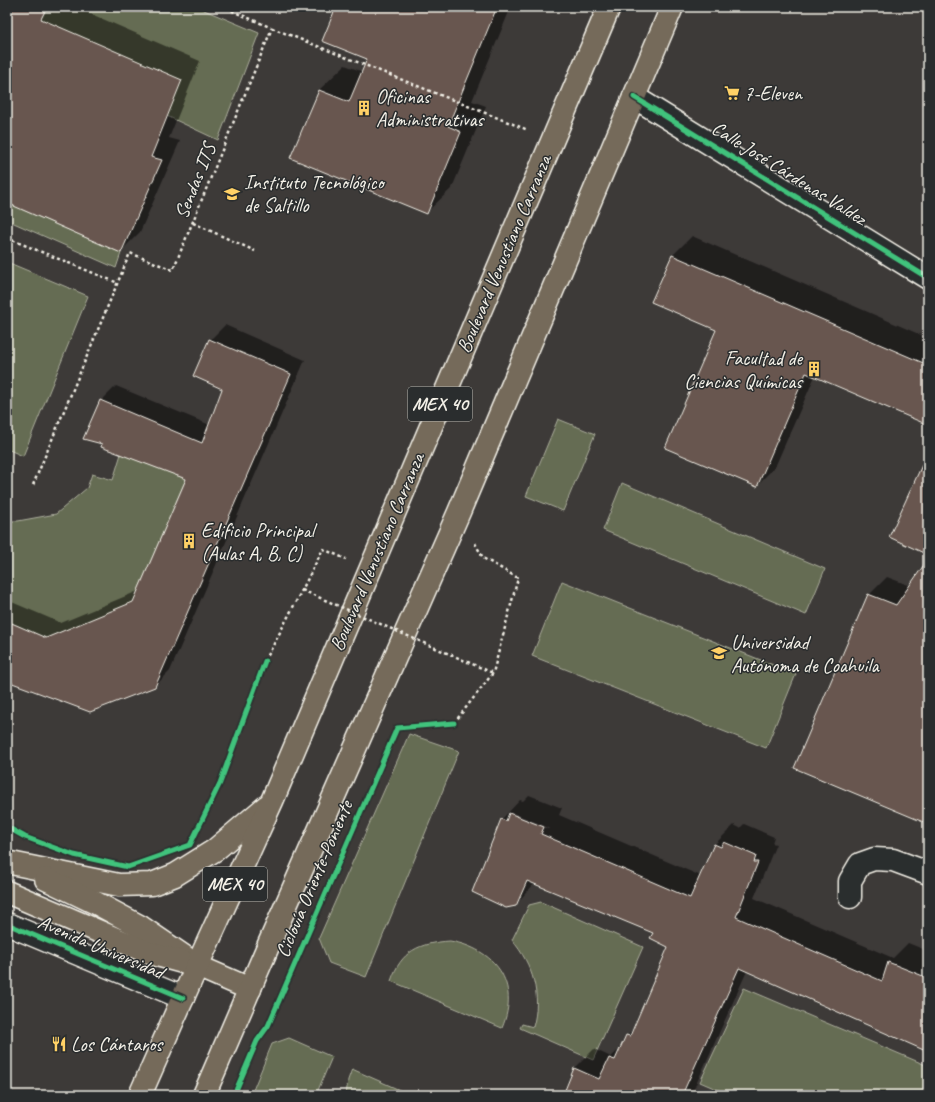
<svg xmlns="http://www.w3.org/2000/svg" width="935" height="1102" viewBox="0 0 935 1102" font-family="Caveat,sans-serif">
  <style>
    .green { fill: #656c52; stroke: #acae9d }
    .shadow { fill: #0007; fill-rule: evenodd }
    .building { fill: #685750; stroke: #f4f1e8 }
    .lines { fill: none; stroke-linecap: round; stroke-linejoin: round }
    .minor-casing { stroke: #f4f1e8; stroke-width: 25 }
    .major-casing { stroke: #f4f1e8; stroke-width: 25 }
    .path { stroke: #f4f1e8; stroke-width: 2.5; stroke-dasharray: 3 3; stroke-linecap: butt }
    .minor { stroke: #2a2d2e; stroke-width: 22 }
    .major { stroke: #746a5a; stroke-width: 22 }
    .path-bridge { stroke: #f4f1e8; stroke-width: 2.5; stroke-dasharray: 3 3; stroke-linecap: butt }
    .cycleway-casing { stroke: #2a2d2e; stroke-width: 8 }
    .cycleway { stroke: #40c37c; stroke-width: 5 }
    .labels { text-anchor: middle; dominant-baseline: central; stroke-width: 3; stroke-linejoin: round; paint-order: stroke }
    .shield { fill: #2a2d2e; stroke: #b7b6b0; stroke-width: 1 }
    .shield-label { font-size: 19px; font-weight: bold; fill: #f4f1e8 }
    .poi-label { font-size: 20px; fill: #f4f1e8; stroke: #2a2d2e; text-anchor: start }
    .street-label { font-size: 20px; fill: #f4f1e8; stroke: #2a2d2e }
  </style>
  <rect width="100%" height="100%" fill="#3d3a38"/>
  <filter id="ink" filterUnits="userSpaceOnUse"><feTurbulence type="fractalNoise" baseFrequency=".025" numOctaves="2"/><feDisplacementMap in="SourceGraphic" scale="8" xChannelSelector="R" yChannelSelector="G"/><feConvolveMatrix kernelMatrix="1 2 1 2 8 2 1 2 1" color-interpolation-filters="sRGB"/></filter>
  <g filter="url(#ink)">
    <!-- green -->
    <g class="green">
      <path d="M47,7H197L259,33L218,140L167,116L41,19Z"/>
      <path d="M7,203L121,253L116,268L7,220Z"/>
      <path d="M7,262L88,296L23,456L7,449Z"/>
      <path d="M558,419L595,434L563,511L526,496Z"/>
      <path d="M121,454L186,479L133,602L46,638L7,621V521H18L56,514L87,488L92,474L113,480Z"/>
      <path d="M622,483L825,569L806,615L603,530Z"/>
      <path d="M562,581L796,674L766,748L532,656Z"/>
      <path d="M409,734L459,751L366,977L329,963L319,938Z"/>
      <path d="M541,902L643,947L593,1060L520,1028L522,1024L533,1027C542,995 533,965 512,940L529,905Z"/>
      <path d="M450,941C495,949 521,983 502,1028L391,981C401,951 419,943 450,941Z"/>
      <path d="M744,988L928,1066V1095H730L700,1082Z"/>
      <path d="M289,1038L332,1057L316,1095H251L272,1044Z"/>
      <path d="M352,1069L411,1095H346L348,1080Z"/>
    </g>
    <!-- shadow -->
    <g class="shadow">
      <path d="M7,7H75L200,61L169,138L180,141L140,232L121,251L7,202Z"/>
      <path d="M337,7H511L472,101L486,106L452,188L426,213L319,90L345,65L363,72L368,59Z"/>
      <path d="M692,236L928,338V424L815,376L775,467L756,486L717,330L653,302L673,255Z"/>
      <path d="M225,325L305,360L170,671L155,686L7,680V600L61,623L138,591L187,478L101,401L116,386L210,425L224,389L210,340Z"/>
      <path d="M928,560V823L869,595L887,577L911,586Z"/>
      <path d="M529,795L562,808L559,815L701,876L715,844L734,825L740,828L744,824L774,837L772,843L776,844L754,898L893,958L908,943L928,951V1051L747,971L693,1091L700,1093L699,1095H564L575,1068L594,1049L611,1057L623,1046L627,1036L634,1028L669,947L654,932L535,883L515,905L473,891L502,819L520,800L523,801ZM513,813L549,828L548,829L513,816Z"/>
    </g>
    <!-- building -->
    <g class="building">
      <path d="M7,7H47L41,19L182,80L151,157L162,160L121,253L7,203Z"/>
      <path d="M336,7H497L448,126L461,132L427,214L290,158L319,90L349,102L367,59L322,41Z"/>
      <path d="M672,255L928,365V425L806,373L757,487L665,448L716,330L651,302Z"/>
      <path d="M209,339L291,374L155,687L90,712L7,681V621L46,638L133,602L186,479L101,447L102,444L83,439L100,400L202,443L222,389L193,376Z"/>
      <path d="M928,452V555L889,537Z"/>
      <path d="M928,559V824L794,768L868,594L896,605Z"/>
      <path d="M509,813L544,827L541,834L690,898L714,844L721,847L724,842L756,856L754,862H758L736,917L882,981L888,962L928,978V1052L739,968L682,1095H563L574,1068L599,1079L609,1058L615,1060L626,1035L630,1036L668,947L650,938L653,933L527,881L516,906L506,908L472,892L501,819L506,821Z"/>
    </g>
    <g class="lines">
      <defs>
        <g id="minor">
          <path d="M634,97L928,278"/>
          <path d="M850,897V881L860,864L874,859L893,860L928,873"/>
          <path d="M7,924L183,998"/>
        </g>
        <g id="major">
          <path d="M11,863L119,885L152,884L175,875L215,850L267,806"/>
          <path d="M46,879L96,903L141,927L185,957"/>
          <path d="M7,892L149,953L197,966L250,989"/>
          <path d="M140,1095L197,966L272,801L609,7"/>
          <path d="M204,1095L269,944L459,512L672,7"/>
        </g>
      </defs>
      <!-- minor casing -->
      <use href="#minor" class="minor-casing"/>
      <!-- major casing -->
      <use href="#major" class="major-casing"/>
      <!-- path -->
      <g class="path">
        <path d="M272,28L528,130"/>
        <path d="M193,223L255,251"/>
        <path d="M7,238L118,283"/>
        <path d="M33,485L130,253L173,270L272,28L230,10L231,7"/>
        <path d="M265,661L302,590L323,549L346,559"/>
        <path d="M454,723L493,673L518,578L483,558L475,543"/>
      </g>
      <!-- minor -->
      <use href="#minor" class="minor"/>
      <!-- major -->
      <use href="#major" class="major"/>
      <!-- path-bridge -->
      <path class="path-bridge" d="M302,590L493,673"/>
      <defs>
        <g id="cycleway">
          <path d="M634,97L928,278"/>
          <path d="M7,827L25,837L74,855L128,867L190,845L220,783L265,661"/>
          <path d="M7,924L183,998"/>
          <path d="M234,1095L257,1041L268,1026L397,728L454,723"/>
        </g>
      </defs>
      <!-- cycleway casing -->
      <use href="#cycleway" class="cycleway-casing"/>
      <!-- cycleway -->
      <use href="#cycleway" class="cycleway"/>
    </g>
  </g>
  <!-- icons -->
  <defs>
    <symbol id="supermarket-bare" viewBox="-9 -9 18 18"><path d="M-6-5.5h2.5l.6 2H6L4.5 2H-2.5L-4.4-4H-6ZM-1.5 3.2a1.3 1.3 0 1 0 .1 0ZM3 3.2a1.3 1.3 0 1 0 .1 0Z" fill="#ffd166" stroke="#2a2d2e" stroke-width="2.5" paint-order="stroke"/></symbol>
    <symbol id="building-bare" viewBox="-9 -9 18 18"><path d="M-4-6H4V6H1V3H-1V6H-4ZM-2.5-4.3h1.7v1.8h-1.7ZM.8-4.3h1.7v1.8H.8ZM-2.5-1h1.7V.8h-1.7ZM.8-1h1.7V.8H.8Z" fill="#ffd166" stroke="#2a2d2e" stroke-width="2.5" paint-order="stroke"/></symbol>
    <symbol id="university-bare" viewBox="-9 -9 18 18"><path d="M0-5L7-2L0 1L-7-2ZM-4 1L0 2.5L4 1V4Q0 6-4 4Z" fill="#ffd166" stroke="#2a2d2e" stroke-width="2.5" paint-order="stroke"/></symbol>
    <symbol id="restaurant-bare" viewBox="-9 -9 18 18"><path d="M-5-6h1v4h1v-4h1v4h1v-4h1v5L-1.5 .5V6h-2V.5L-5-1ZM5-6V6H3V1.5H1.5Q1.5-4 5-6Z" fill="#ffd166" stroke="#2a2d2e" stroke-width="2.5" paint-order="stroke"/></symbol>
  </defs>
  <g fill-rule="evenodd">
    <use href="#supermarket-bare" x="721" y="82" width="22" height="22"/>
    <use href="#building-bare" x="353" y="97" width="22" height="22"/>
    <use href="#university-bare" x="221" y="183" width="22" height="22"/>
    <use href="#building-bare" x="803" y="358" width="22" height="22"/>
    <use href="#building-bare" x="178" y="530" width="22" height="22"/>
    <use href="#university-bare" x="708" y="642" width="22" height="22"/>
    <use href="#restaurant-bare" x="48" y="1033" width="22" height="22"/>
  </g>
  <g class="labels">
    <!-- shield labels -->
    <g class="shield">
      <rect x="408" y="387" width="64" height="34" rx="3"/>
      <rect x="203" y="867" width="64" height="34" rx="3"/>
    </g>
    <g class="shield-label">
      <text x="440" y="404">MEX 40</text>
      <text x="235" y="884">MEX 40</text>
    </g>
    <!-- poi labels -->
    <g class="poi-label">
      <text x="744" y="93">7-Eleven</text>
      <text x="376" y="96">Oficinas<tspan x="376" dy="23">Administrativas</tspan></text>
      <text x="244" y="182">Instituto Tecnológico<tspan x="244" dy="23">de Saltillo</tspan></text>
      <text x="802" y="358" text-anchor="end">Facultad de<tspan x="802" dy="23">Ciencias Químicas</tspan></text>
      <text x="201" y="530">Edificio Principal<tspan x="201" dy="23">(Aulas A, B, C)</tspan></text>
      <text x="731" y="642">Universidad<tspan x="731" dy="23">Autónoma de Coahuila</tspan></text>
      <text x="71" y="1044">Los Cántaros</text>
    </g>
    <!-- street labels -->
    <g class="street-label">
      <text transform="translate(789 173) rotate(32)">Calle José Cárdenas Valdez</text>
      <text transform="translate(195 181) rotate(-68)">Sendas ITS</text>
      <text transform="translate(504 254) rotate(-67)">Boulevard Venustiano Carranza</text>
      <text transform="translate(377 552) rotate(-67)">Boulevard Venustiano Carranza</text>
      <text transform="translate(314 879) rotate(-67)">Ciclovía Oriente-Poniente</text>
      <text transform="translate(101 947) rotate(23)">Avenida Universidad</text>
    </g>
  </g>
  <!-- margin -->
  <rect width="935" height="1102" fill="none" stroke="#2a2d2e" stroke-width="24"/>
  <rect x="12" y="12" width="911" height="1078" fill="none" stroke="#f4f1e8" stroke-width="1.5" filter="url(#ink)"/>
</svg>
